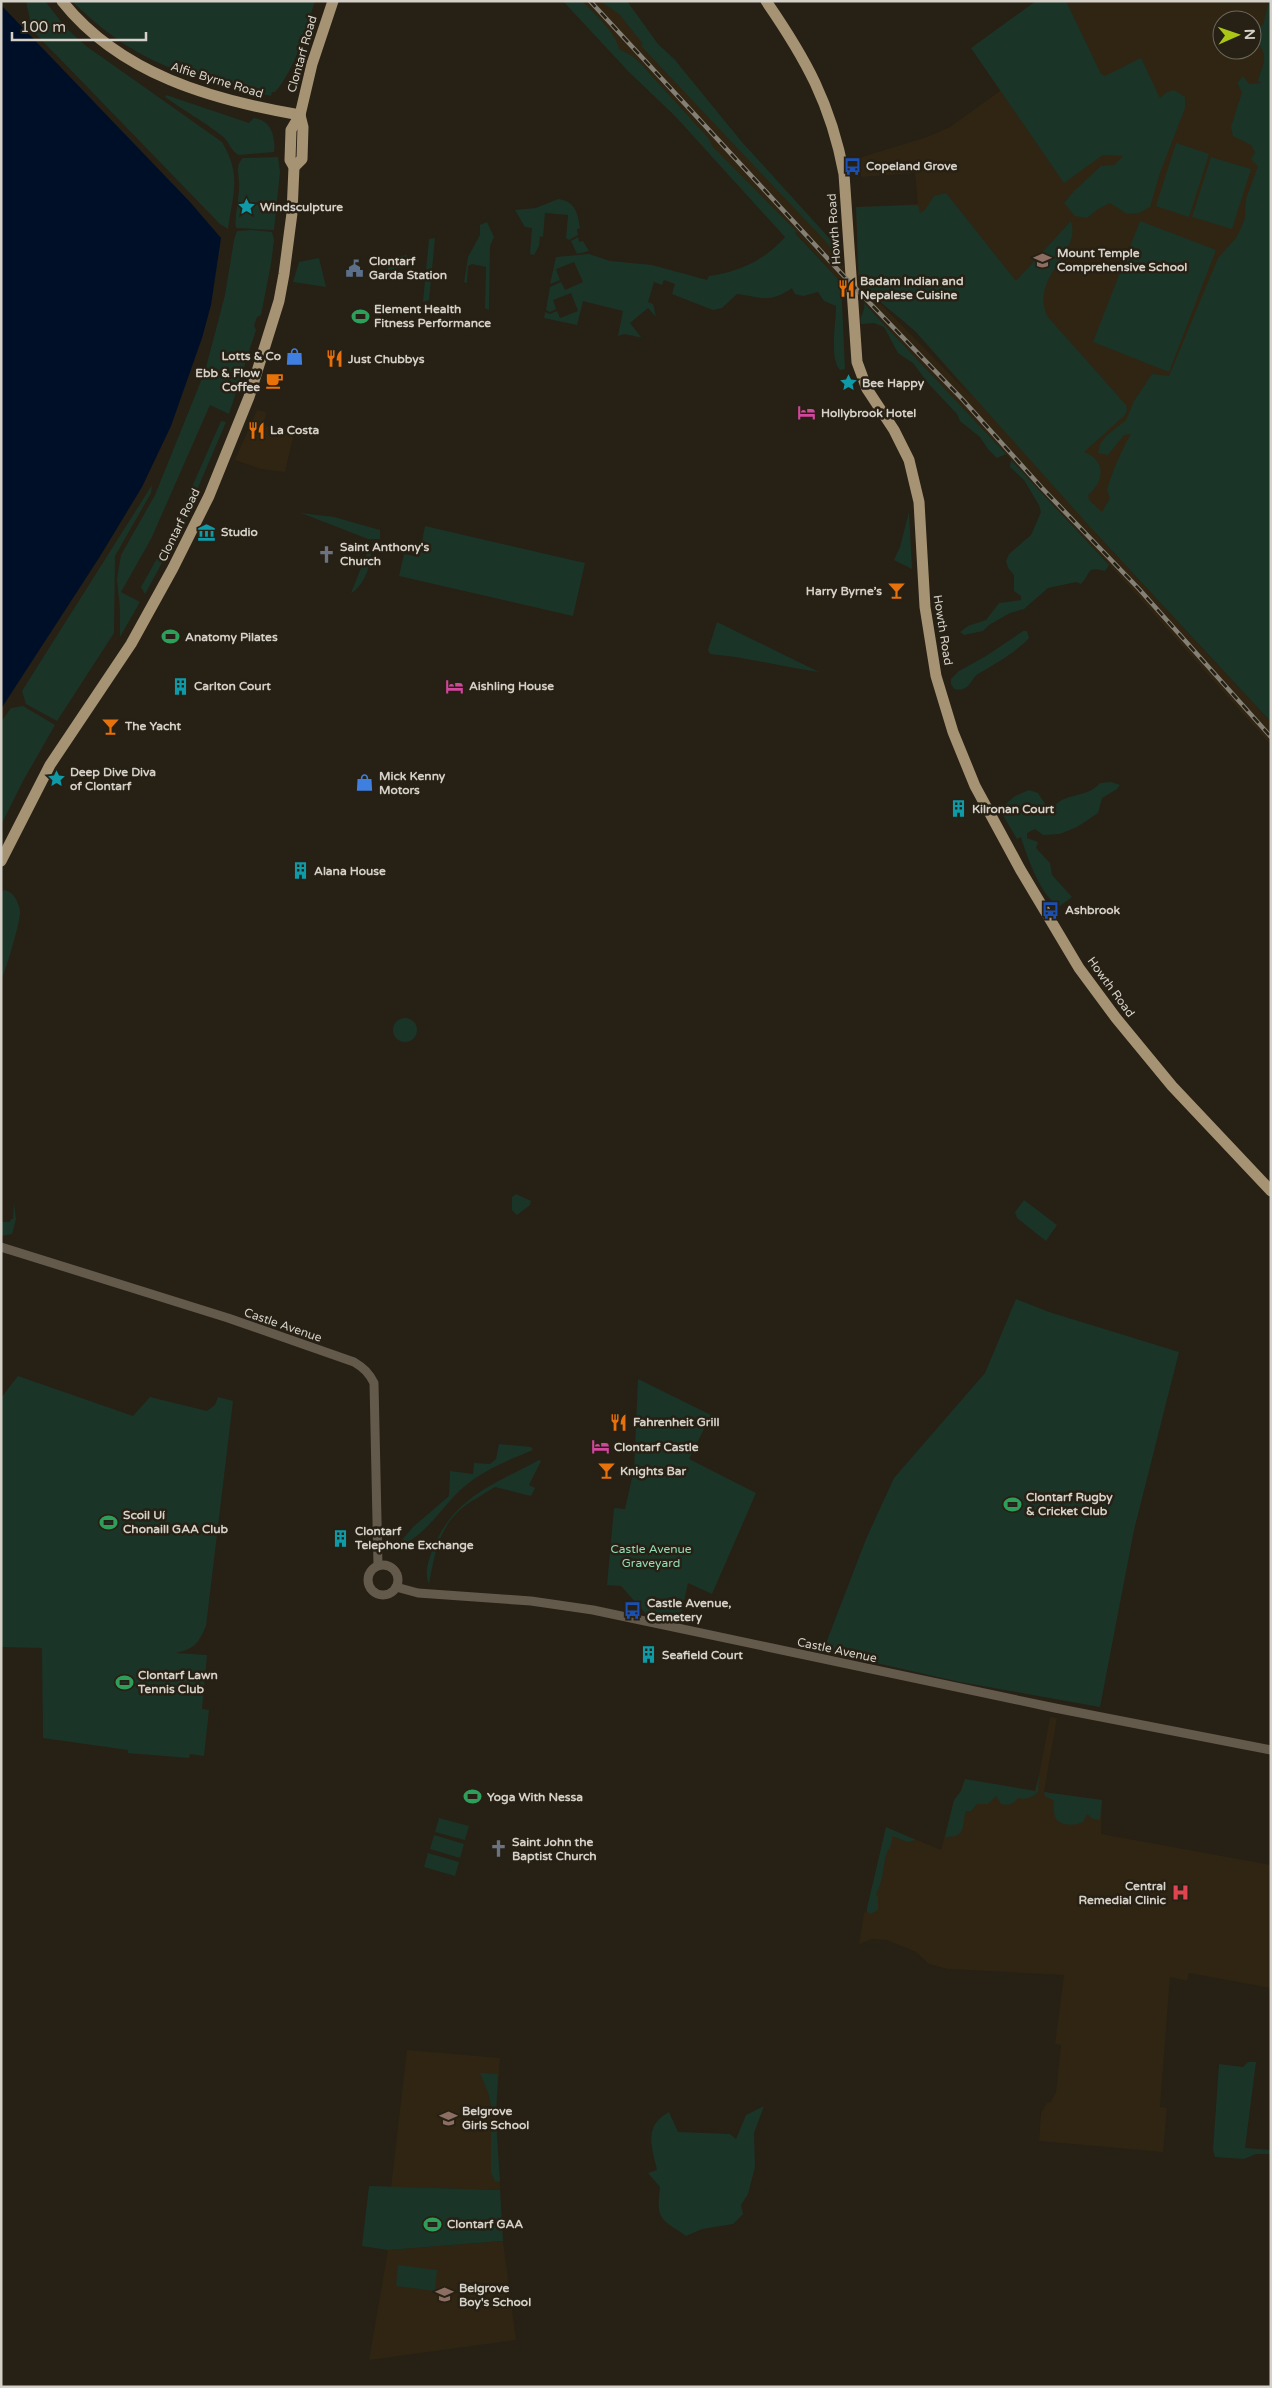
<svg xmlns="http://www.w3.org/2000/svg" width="1272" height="2388" viewBox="0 0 1272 2388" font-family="'Varela Round',sans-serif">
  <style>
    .built { fill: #2f2512; fill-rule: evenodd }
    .green { fill: #1b3428 }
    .water { fill: #000f28 }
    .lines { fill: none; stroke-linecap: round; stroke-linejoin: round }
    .minor { stroke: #635a4b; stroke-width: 9 }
    .major { stroke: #a69374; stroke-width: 11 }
    .rail-casing { stroke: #858076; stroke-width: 4.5 }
    .rail { stroke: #272014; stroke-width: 2.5; stroke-dasharray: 8; stroke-linecap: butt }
    .labels { text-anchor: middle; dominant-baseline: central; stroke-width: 5; stroke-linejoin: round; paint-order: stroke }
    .street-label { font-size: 12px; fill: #d5d1c9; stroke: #272014 }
    .poi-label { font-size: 12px; font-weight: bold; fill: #d5d1c9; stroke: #272014; text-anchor: start }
    .park-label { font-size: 12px; fill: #94dbb7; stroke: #272014 }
  </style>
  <rect width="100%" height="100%" fill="#272014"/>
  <!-- built -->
  <g class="built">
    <path d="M563,1H627L658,44L675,60L741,141L830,239L841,254L839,257L843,265L858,281L856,207L918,204L915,173L861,177L859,158L927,137L950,127L1000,91L971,48L1036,1H1271V154L1245,238L1142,445L1092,529L1271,722V745L1127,584L842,279L841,282L795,232L785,237L676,117L628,71ZM1222,20H1252V50H1222ZM877,300L891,309L916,332L972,397Z"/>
    <path d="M257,410L266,412L264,425L270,428L295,429L285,472L261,469L235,460Z"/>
    <path d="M1050,1717L1057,1718L1044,1792L1102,1800L1101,1834L1271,1865V1988L1189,1973L1187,1981L1170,1977L1160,2107L1167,2108L1163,2152L1039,2141L1041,2113L1047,2103L1051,2102L1056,2092L1061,2045L1055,2044L1064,1975L948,1969L929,1964L916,1952L887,1940L872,1939L859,1944L864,1913L867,1911L886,1827L941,1850L954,1800L960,1792L965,1779L1036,1791Z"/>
    <path d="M407,2050L500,2058L496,2113L500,2190L391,2187Z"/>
    <path d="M503,2241L516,2340L369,2360L388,2250Z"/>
  </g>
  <!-- green -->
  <g class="green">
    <path d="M26,1H45L66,28L86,46L222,142C242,176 233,193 228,229L220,224L32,30Z"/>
    <path d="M72,1H315C306,29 295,70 275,92H272L271,96C186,77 136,64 72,1Z"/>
    <path d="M563,1H582C594,14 615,31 619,49L632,56L641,64L708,138L713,147L797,232L795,233L841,282L845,369L840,370C829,358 836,323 836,306L824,301L818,292L803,296L795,294L792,288C769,304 761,297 737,294L722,308L713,310L672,294L675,284L664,280L662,285L654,282L648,302L653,304L656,317L648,308L630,323L641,337H639L624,334L618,336L623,311L583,301L577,325L544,318L545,312L550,314L557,311L560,318L578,311L571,293L553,300L556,309L550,312L546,310L550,287L561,282L565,290L583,282L574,262L556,269L560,280L550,284L556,257L589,254L610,261L652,265L707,280L709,276C739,272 765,260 785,237L676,117L628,71Z"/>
    <path d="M600,1H627L658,44L675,60L741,141L830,239L841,254L835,256L828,244L641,46L643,44L619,14Z"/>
    <path d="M1036,1H1066L1101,74L1105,76L1141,58L1160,98L1167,92L1174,90L1185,97V108L1160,173L1150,207L1139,213L1127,214L1110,203L1098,209L1087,218L1075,216L1064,203L1074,191L1101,166L1114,165L1123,156L1103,155L1064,183L971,48Z"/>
    <path d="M1269,1H1271V722L1092,529L916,332C897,315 876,300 859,282L856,207L918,205L920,213L925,210L934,196L946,193L1016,281L1071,221C1082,254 1030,275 1047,316L1126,405L1127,410L1125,415L1084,452C1106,460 1105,481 1088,495L1089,500L1102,512L1110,498L1107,490C1112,472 1121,451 1131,434L1124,435L1108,455L1098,453L1100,444L1106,436L1126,420L1134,401L1152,374L1169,376L1218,258L1236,238L1241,228L1245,218L1246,199L1258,166L1251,159L1255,152L1251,145L1233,136L1231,127L1242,92L1237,83L1243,76L1249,84L1261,83L1258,81C1263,62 1270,58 1256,40L1252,41V30L1263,25Z"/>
    <path d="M166,95L249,123L254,118C271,120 276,137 274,152L239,155C230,151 229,140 221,135C203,121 183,110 165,97Z"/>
    <path d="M1176,143L1209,154L1189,217L1156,206Z"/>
    <path d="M278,157L280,172L274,230L236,228C234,220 239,198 239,188C240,177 234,166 243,158Z"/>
    <path d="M1211,157L1251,169L1232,229L1192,217Z"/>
    <path d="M558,199C575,201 578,213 580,228L577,229L578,235L569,240L566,238L568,215L545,213L543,237L540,236L539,246L534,255L530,254L532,228L525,227L515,210L536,208Z"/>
    <path d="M1140,221L1216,250L1169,372L1093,342Z"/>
    <path d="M487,222L494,237L490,246L489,310L485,308V305L486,267L472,264L468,266L467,283L464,282L468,257L480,235V225Z"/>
    <path d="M252,230L272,232L274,240L271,264L261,315L257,317L254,326L256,330L229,414L210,405L151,539L121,592L140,602L120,637V610L117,579L121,555L155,495L205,371L225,295L234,240L237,231Z"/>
    <path d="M578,237L579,242L583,241L589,251L577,254L571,241Z"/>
    <path d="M435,238L429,300L423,302L429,239Z"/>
    <path d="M407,255L409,266L388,270L387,258Z"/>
    <path d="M319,258L326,287L293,282L299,262Z"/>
    <path d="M864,303L1006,454L997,458L988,449L980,437L960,421L957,414L928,383L913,363L898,353L884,327L874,323L861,324C859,315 866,311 864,303Z"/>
    <path d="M221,421L226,422L180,530L145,594L141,587L173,530Z"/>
    <path d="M1011,460L1109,565L1108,567L1105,571C1085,566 1092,573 1081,584L1076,582L1048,588L1024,609L1010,613L989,625L983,631L964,635L960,632L968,626L986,620L999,603L1021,600V596L1014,591V575L1008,568L1006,561L1009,554L1031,535L1041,512L1039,505L1024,480L1010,467Z"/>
    <path d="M152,485L151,493L115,556L114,633L57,721L26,704L22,691Z"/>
    <path d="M909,512L912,569L894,560L900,547Z"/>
    <path d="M301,513L334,517L380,530V539H368Z"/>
    <path d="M425,526L585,563L573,616L399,576L404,554L419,557Z"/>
    <path d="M369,548C376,558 362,589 351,593Z"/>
    <path d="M717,622L819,672C782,667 747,657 710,654L708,650Z"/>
    <path d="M1023,631H1027L1029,638C1014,654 996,663 978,674C973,677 971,685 965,688C961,690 958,690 954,689L951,684V679L959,671L986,656Z"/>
    <path d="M23,706L55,725L23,781L1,825V722L11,708Z"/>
    <path d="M1111,782L1120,785L1117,789L1102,798L1098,813L1077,827L1060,834L1043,835L1035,829L1027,833V838L1038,842L1036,848L1050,863L1052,875L1072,897L1060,906C1042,900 1026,854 1021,837L1017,839L1001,812V808L1015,796L1029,790L1038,793L1051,813C1059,790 1085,801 1100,783Z"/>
    <path d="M5,890C14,892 19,903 20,912C20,924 6,968 1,981V891Z"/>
    <circle cx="405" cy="1030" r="12"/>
    <path d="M516,1194L531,1201L530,1205L517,1215L512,1210V1197Z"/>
    <path d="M1024,1200L1057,1225L1046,1241L1017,1218L1015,1212Z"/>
    <path d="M14,1202L16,1219L12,1234L1,1236V1222H10L11,1219H13Z"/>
    <path d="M1016,1299L1049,1312L1179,1352L1134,1530L1100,1707L960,1682L823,1651L866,1539L894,1478L985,1373Z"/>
    <path d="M18,1376L133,1416L150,1397L207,1411L215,1405L218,1397L233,1401L206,1626C198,1644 195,1648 176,1653L207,1655L202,1709L209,1710L204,1756L190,1754L189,1758L128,1753V1750L43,1738L42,1648L1,1647V1398Z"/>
    <path d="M638,1379L711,1415L689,1459L756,1493L712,1594L688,1583L680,1619L646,1614L621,1586L607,1585L614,1508L625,1509L634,1469Z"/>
    <path d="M499,1444L531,1447L533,1450C509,1460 485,1469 465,1486C442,1505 426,1538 396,1547L413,1527L449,1496L450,1471L473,1474L474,1463L490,1464L496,1459Z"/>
    <path d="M539,1460L541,1461L529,1485L535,1488L531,1496L495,1487C489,1490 484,1494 479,1497C442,1516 436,1545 429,1584C424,1573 428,1562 432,1551C452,1498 493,1485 539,1460Z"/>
    <path d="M1039,1775L1038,1792C1032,1798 1026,1800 1018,1798C1013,1804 1010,1806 1001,1804L996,1796L988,1804H977L971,1811H966C961,1826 968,1837 945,1837L954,1800L961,1791L965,1779L1035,1791Z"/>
    <path d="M1044,1792L1102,1800L1100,1820L1093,1819L1087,1814C1087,1814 1084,1820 1084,1821C1078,1826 1062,1826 1057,1820C1053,1815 1054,1806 1053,1800L1045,1796Z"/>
    <path d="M439,1818L469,1826L465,1840L435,1832Z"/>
    <path d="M886,1827L916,1840L907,1842L892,1836C893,1847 886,1850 885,1859C882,1875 883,1880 876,1895L878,1897V1910L870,1914L867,1912V1908Z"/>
    <path d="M434,1835L464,1844L460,1858L430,1849Z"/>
    <path d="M428,1853L459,1862L455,1876L424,1867Z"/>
    <path d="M1248,2062H1256L1245,2148L1271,2150V2154H1256L1244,2159L1215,2157L1213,2150L1219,2064L1243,2067Z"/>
    <path d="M480,2073L498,2074L496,2113L492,2111L489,2095Z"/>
    <path d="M764,2106L754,2133L755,2167L748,2194L741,2205L743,2214L733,2224L702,2229L686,2236C660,2218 656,2220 660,2187L648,2173L657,2170C652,2146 643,2126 669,2112L678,2132L730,2134L736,2139L746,2115Z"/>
    <path d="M496,2122L500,2182L495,2181L491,2173V2129Z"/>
    <path d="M369,2186L500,2190L503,2241L388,2250L362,2246Z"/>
    <path d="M398,2265L437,2270L435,2291L396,2286Z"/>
  </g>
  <!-- water -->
  <path class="water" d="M1,5L190,202L221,238L211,305L202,338L171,426L142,487L99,558L1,709Z"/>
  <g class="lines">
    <!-- minor -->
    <g class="minor">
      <path d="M1,1247L228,1318L354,1362C364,1368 369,1373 374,1383L378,1566"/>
      <circle cx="383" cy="1580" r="15"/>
      <path d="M396,1587L418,1593L531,1601L593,1610L1055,1708L1271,1750"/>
    </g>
    <!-- major -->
    <g class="major">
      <path d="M62,1C120,74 212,100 300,115"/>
      <path d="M766,1C806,59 831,104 844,174L857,362L867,389L894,430L909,460L919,502L925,607L936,676L953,732L975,786L1020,869L1079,968L1116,1018L1172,1086L1271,1191"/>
      <path d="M294,167L302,159L303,127L300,115"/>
      <path d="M1,861L50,765L131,644L173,568L209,496L249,397L279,301L284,274L292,213L294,167L290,160L291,130L300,115L312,64L333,1"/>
    </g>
    <defs>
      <path id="rail" d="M590,1L841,273L963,400L1042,488L1139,589L1271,737"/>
    </defs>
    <!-- rail casing -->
    <use href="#rail" class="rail-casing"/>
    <!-- rail -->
    <use href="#rail" class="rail"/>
  </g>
  <!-- icons -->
  <defs>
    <symbol id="bus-bare" viewBox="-9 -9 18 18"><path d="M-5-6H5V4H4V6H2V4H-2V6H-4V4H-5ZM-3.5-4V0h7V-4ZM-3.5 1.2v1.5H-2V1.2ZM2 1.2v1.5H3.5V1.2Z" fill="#1a4fb4" stroke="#272014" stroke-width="2.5" paint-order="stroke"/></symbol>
    <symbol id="sight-bare" viewBox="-9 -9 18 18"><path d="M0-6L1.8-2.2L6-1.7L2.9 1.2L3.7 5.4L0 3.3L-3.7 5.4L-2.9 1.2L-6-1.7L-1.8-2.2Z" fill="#0f9aa8" stroke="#272014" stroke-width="2.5" paint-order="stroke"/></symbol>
    <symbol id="school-bare" viewBox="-9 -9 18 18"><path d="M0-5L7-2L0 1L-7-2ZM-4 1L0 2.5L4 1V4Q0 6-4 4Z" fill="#8d6e63" stroke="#272014" stroke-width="2.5" paint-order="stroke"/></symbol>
    <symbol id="civic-bare" viewBox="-9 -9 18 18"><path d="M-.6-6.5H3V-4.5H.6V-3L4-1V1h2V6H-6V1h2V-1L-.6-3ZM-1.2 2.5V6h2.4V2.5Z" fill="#5c6f8a" stroke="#272014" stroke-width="2.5" paint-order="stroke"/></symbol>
    <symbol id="restaurant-bare" viewBox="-9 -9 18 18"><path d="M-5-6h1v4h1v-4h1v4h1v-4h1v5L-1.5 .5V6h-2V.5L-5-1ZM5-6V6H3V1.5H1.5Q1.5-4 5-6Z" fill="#e8710a" stroke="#272014" stroke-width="2.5" paint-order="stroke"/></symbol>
    <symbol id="stadium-bare" viewBox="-9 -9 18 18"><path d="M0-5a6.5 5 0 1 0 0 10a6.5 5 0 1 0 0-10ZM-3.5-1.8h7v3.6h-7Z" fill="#2e9e5b" stroke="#272014" stroke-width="2.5" paint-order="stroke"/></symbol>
    <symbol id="shop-bare" viewBox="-9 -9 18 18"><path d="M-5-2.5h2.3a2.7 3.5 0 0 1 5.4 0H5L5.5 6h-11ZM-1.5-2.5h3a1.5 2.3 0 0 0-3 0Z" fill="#3f7fe0" stroke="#272014" stroke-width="2.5" paint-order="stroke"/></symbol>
    <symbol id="cafe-bare" viewBox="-9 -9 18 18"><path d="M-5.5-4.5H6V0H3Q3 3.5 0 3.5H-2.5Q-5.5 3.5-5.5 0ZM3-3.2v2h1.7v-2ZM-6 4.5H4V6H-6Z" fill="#e8710a" stroke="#272014" stroke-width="2.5" paint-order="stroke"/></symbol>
    <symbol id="hotel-bare" viewBox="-9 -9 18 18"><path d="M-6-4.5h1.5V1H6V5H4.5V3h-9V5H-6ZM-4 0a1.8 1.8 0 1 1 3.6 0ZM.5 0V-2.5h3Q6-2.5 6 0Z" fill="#d1479c" stroke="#272014" stroke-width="2.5" paint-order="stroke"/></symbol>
    <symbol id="museum-bare" viewBox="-9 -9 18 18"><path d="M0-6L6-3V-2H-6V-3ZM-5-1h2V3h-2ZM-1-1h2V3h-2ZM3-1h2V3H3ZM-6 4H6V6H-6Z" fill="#0f9aa8" stroke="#272014" stroke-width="2.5" paint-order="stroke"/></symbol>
    <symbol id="church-bare" viewBox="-9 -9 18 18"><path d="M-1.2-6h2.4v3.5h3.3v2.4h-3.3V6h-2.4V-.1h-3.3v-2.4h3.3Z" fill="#6b7280" stroke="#272014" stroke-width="2.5" paint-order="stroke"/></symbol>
    <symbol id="bar-bare" viewBox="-9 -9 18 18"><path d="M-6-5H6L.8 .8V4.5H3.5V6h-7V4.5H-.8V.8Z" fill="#e8710a" stroke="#272014" stroke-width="2.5" paint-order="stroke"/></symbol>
    <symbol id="building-bare" viewBox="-9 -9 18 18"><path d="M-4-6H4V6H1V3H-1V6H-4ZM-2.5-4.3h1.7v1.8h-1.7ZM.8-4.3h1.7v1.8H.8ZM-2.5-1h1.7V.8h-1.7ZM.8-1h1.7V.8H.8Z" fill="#0f9aa8" stroke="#272014" stroke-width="2.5" paint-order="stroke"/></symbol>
    <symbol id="hospital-bare" viewBox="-9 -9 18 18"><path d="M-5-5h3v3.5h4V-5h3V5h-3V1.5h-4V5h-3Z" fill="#e0444e" stroke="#272014" stroke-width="2.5" paint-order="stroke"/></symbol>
  </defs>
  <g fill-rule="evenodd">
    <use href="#bus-bare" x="840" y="154" width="25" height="25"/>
    <use href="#sight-bare" x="234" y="194" width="25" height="25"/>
    <use href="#school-bare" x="1030" y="248" width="25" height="25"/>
    <use href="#civic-bare" x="342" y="256" width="25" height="25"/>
    <use href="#restaurant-bare" x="834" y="276" width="25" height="25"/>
    <use href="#stadium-bare" x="348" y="304" width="25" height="25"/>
    <use href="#shop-bare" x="282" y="344" width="25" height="25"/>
    <use href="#restaurant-bare" x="322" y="346" width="25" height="25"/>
    <use href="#cafe-bare" x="262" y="368" width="25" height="25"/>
    <use href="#sight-bare" x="836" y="370" width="25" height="25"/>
    <use href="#hotel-bare" x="794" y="400" width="25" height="25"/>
    <use href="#restaurant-bare" x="244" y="418" width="25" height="25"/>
    <use href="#museum-bare" x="194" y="520" width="25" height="25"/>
    <use href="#church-bare" x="314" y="542" width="25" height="25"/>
    <use href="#bar-bare" x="884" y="578" width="25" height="25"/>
    <use href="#stadium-bare" x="158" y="624" width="25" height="25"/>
    <use href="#building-bare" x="168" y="674" width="25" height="25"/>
    <use href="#hotel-bare" x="442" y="674" width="25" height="25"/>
    <use href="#bar-bare" x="98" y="714" width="25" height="25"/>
    <use href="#sight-bare" x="44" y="766" width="25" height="25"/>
    <use href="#shop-bare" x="352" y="770" width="25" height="25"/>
    <use href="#building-bare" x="946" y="796" width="25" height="25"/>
    <use href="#building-bare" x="288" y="858" width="25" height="25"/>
    <use href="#bus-bare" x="1038" y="898" width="25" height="25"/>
    <use href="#restaurant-bare" x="606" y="1410" width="25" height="25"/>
    <use href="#hotel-bare" x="588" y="1434" width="25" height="25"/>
    <use href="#bar-bare" x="594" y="1458" width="25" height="25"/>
    <use href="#stadium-bare" x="1000" y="1492" width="25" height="25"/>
    <use href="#stadium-bare" x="96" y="1510" width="25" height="25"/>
    <use href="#building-bare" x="328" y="1526" width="25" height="25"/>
    <use href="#bus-bare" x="620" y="1598" width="25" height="25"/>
    <use href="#building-bare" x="636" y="1642" width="25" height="25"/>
    <use href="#stadium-bare" x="112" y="1670" width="25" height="25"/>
    <use href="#stadium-bare" x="460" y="1784" width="25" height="25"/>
    <use href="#church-bare" x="486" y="1836" width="25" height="25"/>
    <use href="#hospital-bare" x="1168" y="1880" width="25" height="25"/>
    <use href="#school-bare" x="436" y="2106" width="25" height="25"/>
    <use href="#stadium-bare" x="420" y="2212" width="25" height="25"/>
    <use href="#school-bare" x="432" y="2282" width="25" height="25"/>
  </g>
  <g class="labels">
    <!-- street labels -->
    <g class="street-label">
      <text transform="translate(302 54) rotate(-74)">Clontarf Road</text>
      <text transform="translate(217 80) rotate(17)">Alfie Byrne Road</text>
      <text transform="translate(834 229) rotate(-94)">Howth Road</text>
      <text transform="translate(179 525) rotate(-64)">Clontarf Road</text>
      <text transform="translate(943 630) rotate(81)">Howth Road</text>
      <text transform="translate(1111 987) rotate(54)">Howth Road</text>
      <text transform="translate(283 1325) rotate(19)">Castle Avenue</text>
      <text transform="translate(837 1650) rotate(12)">Castle Avenue</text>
    </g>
    <!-- poi labels -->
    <g class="poi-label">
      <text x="866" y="166">Copeland Grove</text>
      <text x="260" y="207">Windsculpture</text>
      <text x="1057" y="253">Mount Temple<tspan x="1057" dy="14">Comprehensive School</tspan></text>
      <text x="369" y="261">Clontarf<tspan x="369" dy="14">Garda Station</tspan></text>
      <text x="860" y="281">Badam Indian and<tspan x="860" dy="14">Nepalese Cuisine</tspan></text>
      <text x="374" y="309">Element Health<tspan x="374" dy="14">Fitness Performance</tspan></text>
      <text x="281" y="356" text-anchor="end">Lotts &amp; Co</text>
      <text x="348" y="359">Just Chubbys</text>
      <text x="260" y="373" text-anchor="end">Ebb &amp; Flow<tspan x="260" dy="14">Coffee</tspan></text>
      <text x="862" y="383">Bee Happy</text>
      <text x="821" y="413">Hollybrook Hotel</text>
      <text x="270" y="430">La Costa</text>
      <text x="221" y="532">Studio</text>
      <text x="340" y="547">Saint Anthony's<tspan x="340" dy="14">Church</tspan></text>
      <text x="882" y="591" text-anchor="end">Harry Byrne’s</text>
      <text x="185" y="637">Anatomy Pilates</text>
      <text x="194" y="686">Carlton Court</text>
      <text x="469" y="686">Aishling House</text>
      <text x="125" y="726">The Yacht</text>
      <text x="70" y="772">Deep Dive Diva<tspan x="70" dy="14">of Clontarf</tspan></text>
      <text x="379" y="776">Mick Kenny<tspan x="379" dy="14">Motors</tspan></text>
      <text x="972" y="809">Kilronan Court</text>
      <text x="314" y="871">Alana House</text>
      <text x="1065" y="910">Ashbrook</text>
      <text x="633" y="1422">Fahrenheit Grill</text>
      <text x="614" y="1447">Clontarf Castle</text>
      <text x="620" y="1471">Knights Bar</text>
      <text x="1026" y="1497">Clontarf Rugby<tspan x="1026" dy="14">&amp; Cricket Club</tspan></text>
      <text x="123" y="1515">Scoil Uí<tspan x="123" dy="14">Chonaill GAA Club</tspan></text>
      <text x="355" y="1531">Clontarf<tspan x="355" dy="14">Telephone Exchange</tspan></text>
      <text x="647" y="1603">Castle Avenue,<tspan x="647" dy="14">Cemetery</tspan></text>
      <text x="662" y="1655">Seafield Court</text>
      <text x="138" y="1675">Clontarf Lawn<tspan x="138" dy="14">Tennis Club</tspan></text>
      <text x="487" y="1797">Yoga With Nessa</text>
      <text x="512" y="1842">Saint John the<tspan x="512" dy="14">Baptist Church</tspan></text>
      <text x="1166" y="1886" text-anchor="end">Central<tspan x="1166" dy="14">Remedial Clinic</tspan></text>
      <text x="462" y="2111">Belgrove<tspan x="462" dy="14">Girls School</tspan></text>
      <text x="447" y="2224">Clontarf GAA</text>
      <text x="459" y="2288">Belgrove<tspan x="459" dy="14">Boy's School</tspan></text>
    </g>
    <!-- park labels -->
    <g class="park-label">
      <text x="651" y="1549">Castle Avenue<tspan x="651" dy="14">Graveyard</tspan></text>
    </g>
  </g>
  <!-- border -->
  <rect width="1272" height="2388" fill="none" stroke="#d5d1c9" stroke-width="5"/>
  <!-- north arrow -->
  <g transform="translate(1237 35) rotate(88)"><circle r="24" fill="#272014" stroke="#6d675c"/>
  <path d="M0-4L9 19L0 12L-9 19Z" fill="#abc716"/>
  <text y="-8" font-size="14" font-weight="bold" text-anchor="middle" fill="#d5d1c9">N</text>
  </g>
  <!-- scale -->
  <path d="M12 32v8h134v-8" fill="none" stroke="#d5d1c9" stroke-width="2.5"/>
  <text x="20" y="32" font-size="15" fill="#d5d1c9" stroke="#272014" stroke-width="4" paint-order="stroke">100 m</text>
</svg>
